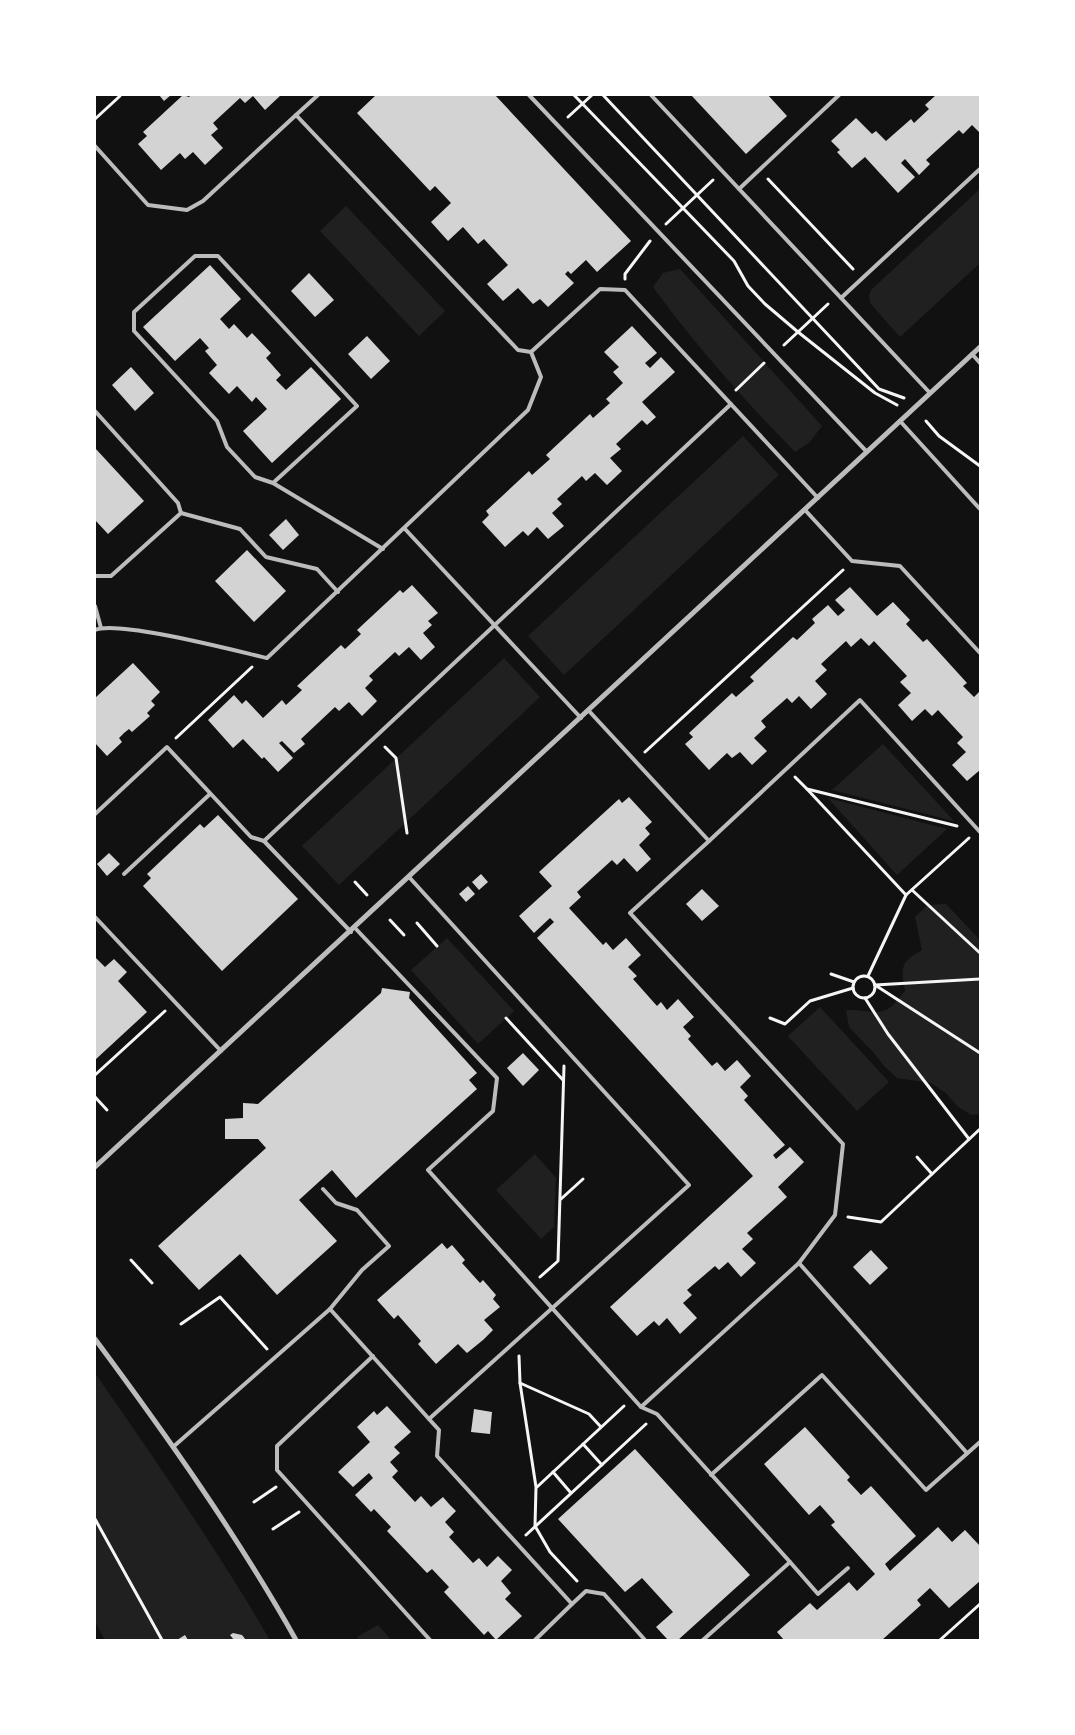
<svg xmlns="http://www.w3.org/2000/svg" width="1075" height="1735" viewBox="0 0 1075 1735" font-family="Inter,sans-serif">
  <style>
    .green { fill: #202020 }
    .building { fill: #d3d3d3 }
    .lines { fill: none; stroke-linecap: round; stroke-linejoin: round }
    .path { stroke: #f5f5f5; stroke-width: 3 }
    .service { stroke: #bcbcbc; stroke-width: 4 }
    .minor { stroke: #bcbcbc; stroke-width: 5 }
  </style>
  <rect width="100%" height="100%" fill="#111"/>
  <!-- green -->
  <g class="green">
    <path d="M980,189V263L900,337L870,303L869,296L871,290Z"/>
    <path d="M346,206L445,311L419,336L320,231Z"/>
    <path d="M680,269L822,426L809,443L795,452C744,400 695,345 653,287L663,273Z"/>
    <path d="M743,436L779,475L564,675L528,636Z"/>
    <path d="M504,658L540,697L339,885L302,846Z"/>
    <path d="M883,744L954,821L832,790Z"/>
    <path d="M828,798L947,829L897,875Z"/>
    <path d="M946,904L980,940V1114L971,1115L957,1106L946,1093L931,1083L897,1078L884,1066L873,1052L849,1027L846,1010C879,1010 883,1021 905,991C900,967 901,962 922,950L915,917L928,905Z"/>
    <path d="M447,938L514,1011L478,1044L411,970Z"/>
    <path d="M820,1007L889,1082L857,1111L788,1036Z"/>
    <path d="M535,1154L556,1178L554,1227L541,1239L496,1190Z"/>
    <path d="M95,1373C156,1461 216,1548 270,1640H105L95,1622Z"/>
    <path d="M378,1625L391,1640H359L357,1637Z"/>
  </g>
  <!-- building -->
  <g class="building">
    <path d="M159,95H171L164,101Z"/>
    <path d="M183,95L189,97L191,95H281L265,110L253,96L245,103L240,98L213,123L218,129L211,135L223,148L205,165L193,152L185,159L180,153L161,170L138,144L147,136L143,132Z"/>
    <path d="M376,95H495L631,241L597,272L586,260L571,274L568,271L565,274L574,283L548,307L540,299L533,304L518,288L503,301L487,284L508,265L484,239L478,244L463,227L448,241L431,222L451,203L435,186L430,191L357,113Z"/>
    <path d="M691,95H768L787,116L746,154Z"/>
    <path d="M936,95H980V133L972,125L963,134L959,130L926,160L930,164L919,175L905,159L901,163L915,177L898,193L865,157L852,168L837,152L840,150L831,141L856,118L872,134L876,131L886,141L911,119L914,123L929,109L925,105Z"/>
    <path d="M210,265L241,299L220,319L229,329L234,324L247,338L252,333L271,353L266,358L281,375L276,380L286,390L311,367L341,399L272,463L243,431L267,409L256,397L252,402L237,386L229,394L209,373L217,365L205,351L209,348L200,338L175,361L143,327Z"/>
    <path d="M309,273L334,300L315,317L291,291Z"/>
    <path d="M632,326L657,353L645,363L650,368L661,357L675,372L642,402L656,417L647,425L642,420L616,444L621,449L610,458L622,471L607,485L595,473L586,481L582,476L557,499L562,504L552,513L564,526L548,539L537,527L528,536L523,531L505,547L482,522L489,515L486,511L529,471L532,475L550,459L546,455L590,414L593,418L610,403L606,399L623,383L613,372L619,367L604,352Z"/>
    <path d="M367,336L390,361L371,379L348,354Z"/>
    <path d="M131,367L154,393L135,411L112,385Z"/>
    <path d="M95,448L144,501L108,534L95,520Z"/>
    <path d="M286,519L299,535L283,550L269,535Z"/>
    <path d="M247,550L286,591L254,622L215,581Z"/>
    <path d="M412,585L438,613L428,621L432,625L423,633L435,647L421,660L409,647L399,656L395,652L369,676L373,680L365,688L377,701L362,716L349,702L339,711L335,707L301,739L305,744L294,753L282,741L279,743L293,758L278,772L264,757L262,759L243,739L233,748L208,720L234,695L242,704L246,700L263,718L282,700L286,705L302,690L297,686L341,645L345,649L361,634L357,630L400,590L403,593Z"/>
    <path d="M850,587L877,616L893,602L910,620L906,624L923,642L927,639L967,683L963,686L974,697L980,691V770L967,781L952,765L966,752L957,743L963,737L938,710L932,716L925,709L912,721L898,705L911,693L900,682L907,676L874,641L869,646L861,638L851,647L846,641L821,664L827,670L815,681L827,694L811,709L799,696L792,703L787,698L761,721L766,727L754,738L767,751L752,765L740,752L732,758L727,753L709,770L685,744L693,737L689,733L732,693L736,697L754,681L750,677L793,637L797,640L815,623L812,619L828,605L838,616L845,610L835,600Z"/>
    <path d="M133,663L160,692L151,701L155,705L147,713L150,716L132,732L129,729L124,733L119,738L122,742L107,756L95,743V698Z"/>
    <path d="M629,797L652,822L645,828L650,834L639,845L651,859L637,872L624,858L617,865L612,860L577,892L581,897L569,908L603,945L606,942L613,950L626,938L641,955L628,967L637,976L633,979L657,1006L661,1002L667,1010L678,999L694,1017L683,1027L691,1036L688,1039L712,1066L717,1062L725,1071L737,1060L751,1076L740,1087L748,1096L744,1100L785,1145L773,1155L776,1159L790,1147L804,1162L778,1187L787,1197L747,1233L753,1239L742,1249L756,1263L741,1277L728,1262L719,1270L715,1266L687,1290L692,1295L683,1303L697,1318L680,1334L667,1318L659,1326L654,1321L637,1336L610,1307L753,1176L537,938L554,922L550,918L534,933L519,916L552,886L539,872L619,799L622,803Z"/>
    <path d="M218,815L298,899L222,971L143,886L151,878L147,874L200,824L204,828Z"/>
    <path d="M109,853L120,864L107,876L97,864Z"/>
    <path d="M481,874L488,882L479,890L472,882Z"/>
    <path d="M468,886L475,894L466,902L459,894Z"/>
    <path d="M702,889L719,906L702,921L686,904Z"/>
    <path d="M95,957L105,967L114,959L127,972L118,981L147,1012L95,1060Z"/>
    <path d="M382,988L410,992L409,998L477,1073L469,1080L477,1089L356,1198L332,1170L299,1200L337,1241L277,1295L240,1254L199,1290L158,1246L266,1148L258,1139H225V1119L243,1118V1103L258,1104L381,993Z"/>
    <path d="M523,1053L539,1070L523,1086L507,1068Z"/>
    <path d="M442,1243L447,1249L452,1245L465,1260L462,1263L480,1283L483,1280L496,1295L493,1299L500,1307L484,1320L493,1330L483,1340L467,1353L458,1344L436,1364L418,1344L421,1341L398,1315L394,1319L377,1300Z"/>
    <path d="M871,1250L888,1268L870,1285L853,1267Z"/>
    <path d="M387,1406L411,1432L394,1447L400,1453L390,1462L398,1471L392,1477L415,1502L421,1496L431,1507L443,1497L449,1504L456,1511L445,1522L454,1532L449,1537L473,1563L479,1558L487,1567L498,1556L512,1570L501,1581L511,1593L505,1599L522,1616L496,1640L488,1631L484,1635L444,1592L449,1587L432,1569L427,1573L387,1531L391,1527L374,1509L371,1512L355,1495L373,1478L369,1473L353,1487L338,1472L370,1442L357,1427L374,1411L377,1415Z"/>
    <path d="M474,1409L492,1412L490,1434L471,1432Z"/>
    <path d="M805,1427L850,1477L847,1480L861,1495L871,1486L916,1536L885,1564L890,1571L938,1527L952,1542L965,1530L980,1546V1581L949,1608L930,1588L917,1600L921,1605L882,1640H784L777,1632L810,1603L817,1610L849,1582L857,1591L875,1574L831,1525L835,1522L820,1505L809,1515L764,1464Z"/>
    <path d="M635,1449L750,1575L678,1640H668L656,1627L673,1612L642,1578L625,1592L558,1519Z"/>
    <path d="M233,1633L242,1635L246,1640H234L230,1635Z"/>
    <path d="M185,1635L188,1640H177Z"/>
  </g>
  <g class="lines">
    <!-- path -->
    <g class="path">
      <path d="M574,95L734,261L748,286L765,304L798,332L875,393L897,405"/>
      <path d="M603,95L879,389L904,398"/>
      <path d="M568,117L592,95"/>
      <path d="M95,119L120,96L119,95"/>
      <path d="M768,179L853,269"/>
      <path d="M666,224L713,180"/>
      <path d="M625,279V274L650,241"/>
      <path d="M784,345L828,304"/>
      <path d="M736,390L764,363"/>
      <path d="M926,421L939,436L980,466"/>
      <path d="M176,738L252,667"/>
      <path d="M385,747L396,758L407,833"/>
      <path d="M645,752L843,570"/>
      <path d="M795,777L807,789L957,826"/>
      <path d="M807,789L906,895"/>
      <path d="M355,882L367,895"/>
      <path d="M912,890L980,953"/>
      <path d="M390,920L404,935"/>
      <path d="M417,923L437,946"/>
      <path d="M831,974L854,982"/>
      <path d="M868,976L906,895L969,838"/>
      <circle cx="864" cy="987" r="11"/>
      <path d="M980,979L875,985L980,1053"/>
      <path d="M865,998L888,1034L969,1139"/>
      <path d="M506,1018L563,1080"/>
      <path d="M770,1018L785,1024L810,1001L853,988"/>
      <path d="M95,1075L165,1011"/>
      <path d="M95,1097L107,1110"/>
      <path d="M917,1157L932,1174"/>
      <path d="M561,1199L583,1179"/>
      <path d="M848,1217L881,1222L980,1129"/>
      <path d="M131,1260L152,1283"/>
      <path d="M540,1277L558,1261L564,1066"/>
      <path d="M181,1324L220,1297L267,1349"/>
      <path d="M519,1356L520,1383L536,1487L535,1526L550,1552L577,1581"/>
      <path d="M520,1383L589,1414L601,1427"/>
      <path d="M583,1444L602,1465"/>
      <path d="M553,1472L571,1493"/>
      <path d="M537,1487L624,1406"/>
      <path d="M254,1502L276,1487"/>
      <path d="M95,1519L162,1640"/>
      <path d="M273,1529L299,1512"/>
      <path d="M526,1535L646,1424"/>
      <path d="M940,1640L980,1604"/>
    </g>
    <!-- service -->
    <g class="service">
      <path d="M529,95L867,452"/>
      <path d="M651,95L930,393"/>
      <path d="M296,115L318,95"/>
      <path d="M95,146L148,205L187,210L203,201L296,115L518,350L531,352L600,289L625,290L818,498"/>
      <path d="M739,189L839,95"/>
      <path d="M841,298L980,169"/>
      <path d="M972,354L980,363"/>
      <path d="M95,411L178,503L181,513L111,576H95"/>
      <path d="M900,421L980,509"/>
      <path d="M273,483L357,406L218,256H195L134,312V331L217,421L227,447L255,477L273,483L383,549"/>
      <path d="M805,510L852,561L900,566L980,653"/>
      <path d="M181,513L240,529L266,557L317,569L338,592"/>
      <path d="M405,529L581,718"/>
      <path d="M95,606L101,628"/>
      <path d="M95,630C118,620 236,651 267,658L528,410L541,377L531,352"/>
      <path d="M589,711L709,841L630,913L843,1144L835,1215L799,1263L641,1407"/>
      <path d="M95,814L167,747L251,837L264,841L351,932"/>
      <path d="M264,841L731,404"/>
      <path d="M709,841L860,700L980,832"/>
      <path d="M124,874L210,794"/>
      <path d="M409,877L689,1185L429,1419L439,1430L437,1456L572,1604L535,1640"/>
      <path d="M95,917L221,1051"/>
      <path d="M355,928L497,1078L493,1111L428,1170L641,1407L657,1414L790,1562L703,1640"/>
      <path d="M323,1189L336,1203L357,1210L389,1246L362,1270L330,1309"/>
      <path d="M799,1263L967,1453"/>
      <path d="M373,1356L277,1446V1470L430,1640"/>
      <path d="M173,1447L330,1309L429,1419"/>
      <path d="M711,1475L822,1375L926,1490L980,1442"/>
      <path d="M790,1562L818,1594L848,1568"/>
      <path d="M572,1604L586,1591L604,1594L645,1640"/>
    </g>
    <!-- minor -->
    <g class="minor">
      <path d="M95,1167L980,347"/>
      <path d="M95,1339C167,1436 237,1535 296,1640"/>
    </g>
  </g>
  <!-- border -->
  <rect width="1075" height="1735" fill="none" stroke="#ffffff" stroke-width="192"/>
</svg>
